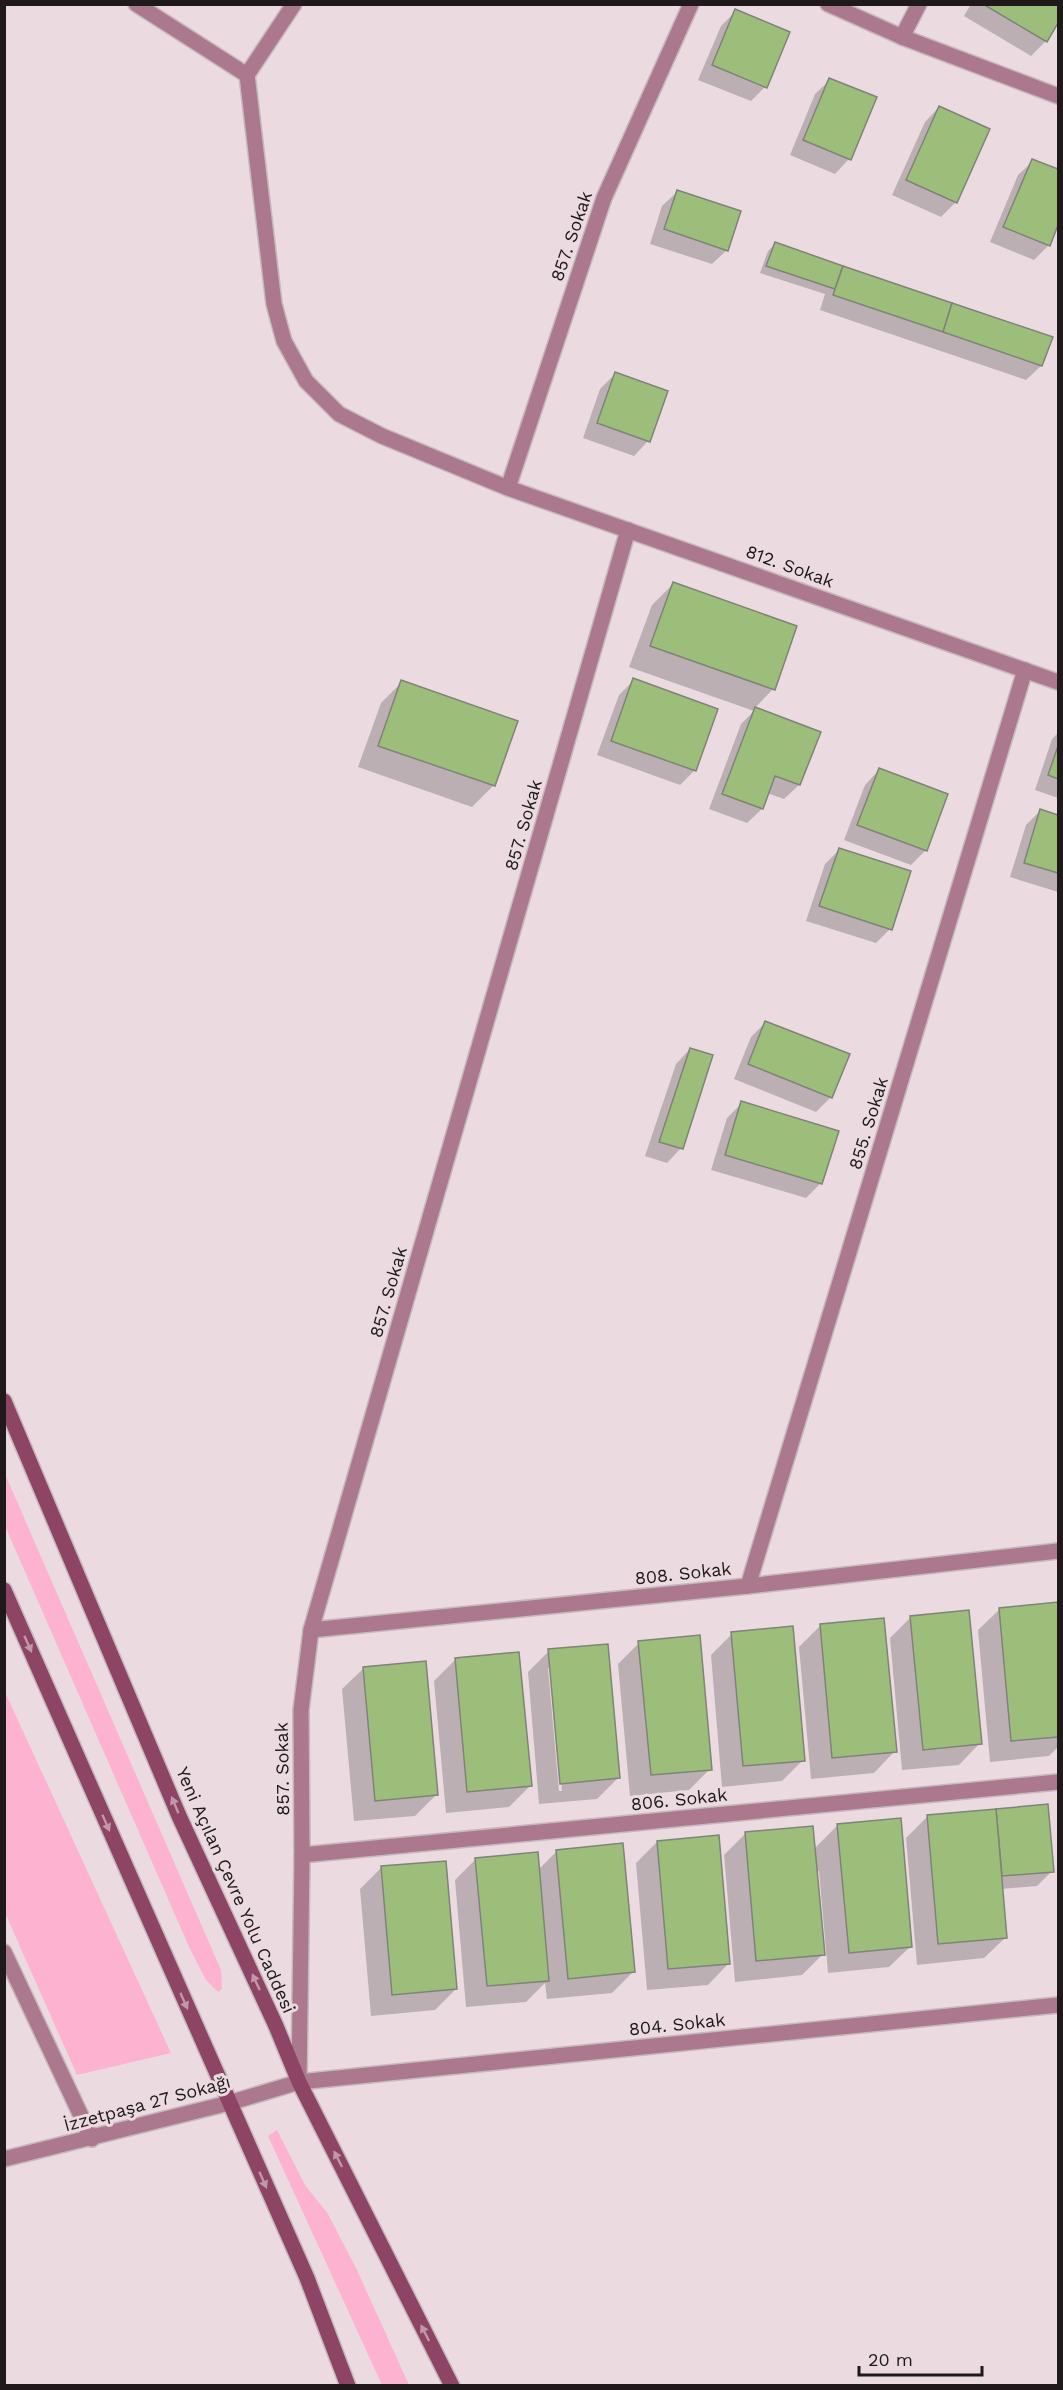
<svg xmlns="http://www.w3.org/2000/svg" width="1063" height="2390" viewBox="0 0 1063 2390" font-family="'Work Sans',sans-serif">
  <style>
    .green { fill: #fdb2d0 }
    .shadow { fill: #0003; fill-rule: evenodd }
    .building { fill: #9dbd7a; stroke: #7e8478; stroke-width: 1.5 }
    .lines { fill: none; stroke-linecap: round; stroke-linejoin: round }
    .minor-casing { stroke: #c6b8bd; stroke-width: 18 }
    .secondary-casing { stroke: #c6b8bd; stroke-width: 18 }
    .minor { stroke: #ac788d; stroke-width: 15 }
    .secondary { stroke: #8e4465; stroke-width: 15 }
    .oneway { fill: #c197a9 }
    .labels { text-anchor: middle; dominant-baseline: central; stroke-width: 6; stroke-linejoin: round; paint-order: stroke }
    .street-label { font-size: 18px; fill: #1f191b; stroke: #ebdbe1 }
  </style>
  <rect width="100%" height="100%" fill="#ebdbe1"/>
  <!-- green -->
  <g class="green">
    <path d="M5,1474L221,1970L222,1989L218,1992L206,1980L190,1949L5,1526Z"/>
    <path d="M5,1692L171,2053L77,2075L5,1913Z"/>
    <path d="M277,2130L305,2185L328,2214L357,2270L409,2385H382L268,2136Z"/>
  </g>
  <!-- shadow -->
  <g class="shadow">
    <path d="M971,4H1058V20L1046,41L1031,56L964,16Z"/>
    <path d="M736,11L765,87L751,101L698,80L721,26Z"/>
    <path d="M830,80L849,159L835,174L790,155L815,94Z"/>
    <path d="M939,107L956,202L941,217L892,195L925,122Z"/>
    <path d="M1033,161L1058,171V221L1048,246L1034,260L990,242L1018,175Z"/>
    <path d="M677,192L727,250L712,264L650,244L662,206Z"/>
    <path d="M775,244L1051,338L1041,366L1026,380L820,310L825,294L760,273L768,251Z"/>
    <path d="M615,374L648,441L634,456L583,438L600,389Z"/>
    <path d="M673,584L773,689L754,709L819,733L799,785L784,799L767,793L762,809L747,823L709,809L741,724L754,711L629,667L652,605Z"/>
    <path d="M634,680L695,770L680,785L597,755L619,695Z"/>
    <path d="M402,682L516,722L493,786L472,807L358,767L381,703Z"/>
    <path d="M1058,733V798L1035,790L1052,739Z"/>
    <path d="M879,770L926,850L911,865L844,840L865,785Z"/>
    <path d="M1041,810L1058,816V892L1010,877L1026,825Z"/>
    <path d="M840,849L890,929L876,943L806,921L825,864Z"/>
    <path d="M766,1022L831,1097L816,1112L734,1079L751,1037Z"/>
    <path d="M690,1049L681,1148L667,1163L645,1156L676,1064Z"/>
    <path d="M742,1103L821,1183L806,1198L711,1170L727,1118Z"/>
    <path d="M1058,1603V1747L1049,1756L990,1762L978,1630L1000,1609Z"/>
    <path d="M911,1617L980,1743L959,1765L902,1770L890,1638Z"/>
    <path d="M820,1626L895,1751L874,1773L811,1779L799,1647Z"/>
    <path d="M732,1634L803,1760L782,1781L722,1787L711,1655Z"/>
    <path d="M639,1643L710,1769L689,1790L630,1796L618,1664Z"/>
    <path d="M549,1651L619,1777L597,1799L539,1804L528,1672ZM548,1668H551L562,1791H559Z"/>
    <path d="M455,1660L530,1786L509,1807L446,1813L434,1681Z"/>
    <path d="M364,1668L437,1794L415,1816L354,1821L342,1689Z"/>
    <path d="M1046,1806L1052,1871L1037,1886L1001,1889L1006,1937L984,1958L917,1965L906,1838L927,1817Z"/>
    <path d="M838,1825L911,1946L889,1967L828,1973L819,1871L816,1872L823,1954L802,1975L735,1982L724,1855L745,1834L814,1849Z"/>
    <path d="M657,1842L729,1963L708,1985L647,1990L636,1863Z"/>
    <path d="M557,1851L633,1972L612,1993L547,1999L545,1983L526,2002L466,2007L455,1880L476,1859L538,1870Z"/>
    <path d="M381,1868L456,1989L435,2010L371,2016L360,1889Z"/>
  </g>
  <!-- building -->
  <g class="building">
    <path d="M983,4H1058V23L1047,42Z"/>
    <path d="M735,9L790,32L767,88L712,65Z"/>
    <path d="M829,78L877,97L851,160L803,140Z"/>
    <path d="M939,106L990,129L957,203L906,180Z"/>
    <path d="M1032,159L1058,169V225L1050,246L1003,227Z"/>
    <path d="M677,190L741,211L728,251L664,229Z"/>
    <path d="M775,242L843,266L835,289L766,266Z"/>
    <path d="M843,266L952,303L943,332L833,295Z"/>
    <path d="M952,303L1053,337L1042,366L943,332Z"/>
    <path d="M615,372L668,391L650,442L597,423Z"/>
    <path d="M673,582L797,626L775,690L650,646Z"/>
    <path d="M633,678L718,709L696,771L611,741Z"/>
    <path d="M401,680L518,721L495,786L378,746Z"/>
    <path d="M755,707L821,732L800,785L775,776L763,809L722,794Z"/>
    <path d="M1058,746V779L1048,775Z"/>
    <path d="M879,768L948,794L927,851L857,825Z"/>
    <path d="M1040,809L1058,815V873L1024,863Z"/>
    <path d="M839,848L911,871L892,930L819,906Z"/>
    <path d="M765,1021L850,1054L832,1098L748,1064Z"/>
    <path d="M690,1048L713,1055L683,1149L659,1142Z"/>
    <path d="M741,1101L839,1131L822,1184L725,1155Z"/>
    <path d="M1058,1602V1737L1011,1741L999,1608Z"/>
    <path d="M969,1610L982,1744L923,1750L910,1616Z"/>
    <path d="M884,1618L897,1752L832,1758L820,1624Z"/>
    <path d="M793,1626L805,1761L743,1766L731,1632Z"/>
    <path d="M700,1635L712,1770L651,1775L638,1641Z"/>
    <path d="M608,1644L620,1778L560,1784L548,1649Z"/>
    <path d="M519,1652L532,1786L467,1792L455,1658Z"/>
    <path d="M426,1661L438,1795L375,1801L363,1667Z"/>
    <path d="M1048,1804L1054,1872L1002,1876L996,1809Z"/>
    <path d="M996,1809L1007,1938L938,1944L927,1815Z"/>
    <path d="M901,1818L912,1947L849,1953L837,1824Z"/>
    <path d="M813,1826L825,1955L756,1961L745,1832Z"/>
    <path d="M719,1835L730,1964L668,1969L657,1841Z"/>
    <path d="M623,1843L635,1972L568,1979L556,1850Z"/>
    <path d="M538,1852L549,1981L487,1986L475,1858Z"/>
    <path d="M446,1861L457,1989L392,1995L381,1866Z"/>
  </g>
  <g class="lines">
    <defs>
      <g id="minor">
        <path d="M136,4L247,75"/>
        <path d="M294,4L247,75L274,304L284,341L306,381L339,414L382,436L508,488L1058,682"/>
        <path d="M828,4L902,37L1058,96"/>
        <path d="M902,37L919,4"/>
        <path d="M508,488L604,198L691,4"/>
        <path d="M748,1586L1025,670"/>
        <path d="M311,1630L748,1586L1058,1551"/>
        <path d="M302,1855L1058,1782"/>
        <path d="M4,1952L92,2139"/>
        <path d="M299,2082L302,1855L301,1710L311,1630L628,530"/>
        <path d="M4,2159L229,2103L299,2082L1058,2005"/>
      </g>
      <g id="secondary">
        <path d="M4,1401L179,1816L276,2026L299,2082L452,2386"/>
        <path d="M4,1590L307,2278L348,2386"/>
      </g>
    </defs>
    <!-- minor casing -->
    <use href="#minor" class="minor-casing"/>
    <!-- secondary casing -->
    <use href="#secondary" class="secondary-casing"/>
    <!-- minor -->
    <use href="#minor" class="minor"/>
    <!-- secondary -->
    <use href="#secondary" class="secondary"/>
  </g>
  <!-- one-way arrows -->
  <defs><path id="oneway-solid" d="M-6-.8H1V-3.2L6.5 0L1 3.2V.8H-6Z" transform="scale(1.5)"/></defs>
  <g class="oneway">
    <use href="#oneway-solid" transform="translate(28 1644) rotate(66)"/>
    <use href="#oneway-solid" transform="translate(175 1805) rotate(-113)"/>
    <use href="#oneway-solid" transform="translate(106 1823) rotate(66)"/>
    <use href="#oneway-solid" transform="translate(256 1982) rotate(-115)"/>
    <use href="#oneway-solid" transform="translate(184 2001) rotate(66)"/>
    <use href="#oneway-solid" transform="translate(338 2159) rotate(-117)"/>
    <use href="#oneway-solid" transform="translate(263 2180) rotate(66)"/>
    <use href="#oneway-solid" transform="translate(425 2333) rotate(-117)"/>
  </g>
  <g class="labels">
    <!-- street labels -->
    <g class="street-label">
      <text transform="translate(571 236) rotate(-71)">857. Sokak</text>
      <text transform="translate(790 566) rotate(20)">812. Sokak</text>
      <text transform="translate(523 825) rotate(-74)">857. Sokak</text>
      <text transform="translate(868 1123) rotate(-73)">855. Sokak</text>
      <text transform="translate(388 1292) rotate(-74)">857. Sokak</text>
      <text transform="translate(683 1573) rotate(-6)">808. Sokak</text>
      <text transform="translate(282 1769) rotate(-91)">857. Sokak</text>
      <text transform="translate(679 1799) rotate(-6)">806. Sokak</text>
      <text transform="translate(236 1890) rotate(66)">Yeni Açılan Çevre Yolu Caddesi</text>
      <text transform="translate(677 2024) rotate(-6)">804. Sokak</text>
      <text transform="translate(147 2103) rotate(-15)">İzzetpaşa 27 Sokağı</text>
    </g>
  </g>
  <!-- border -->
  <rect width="1063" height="2390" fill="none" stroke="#1f191b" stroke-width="12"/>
  <!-- scale -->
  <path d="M859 2366v9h123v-9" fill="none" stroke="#1f191b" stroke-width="3"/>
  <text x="868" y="2366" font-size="18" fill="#1f191b" stroke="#ebdbe1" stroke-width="4.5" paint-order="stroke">20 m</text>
</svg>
